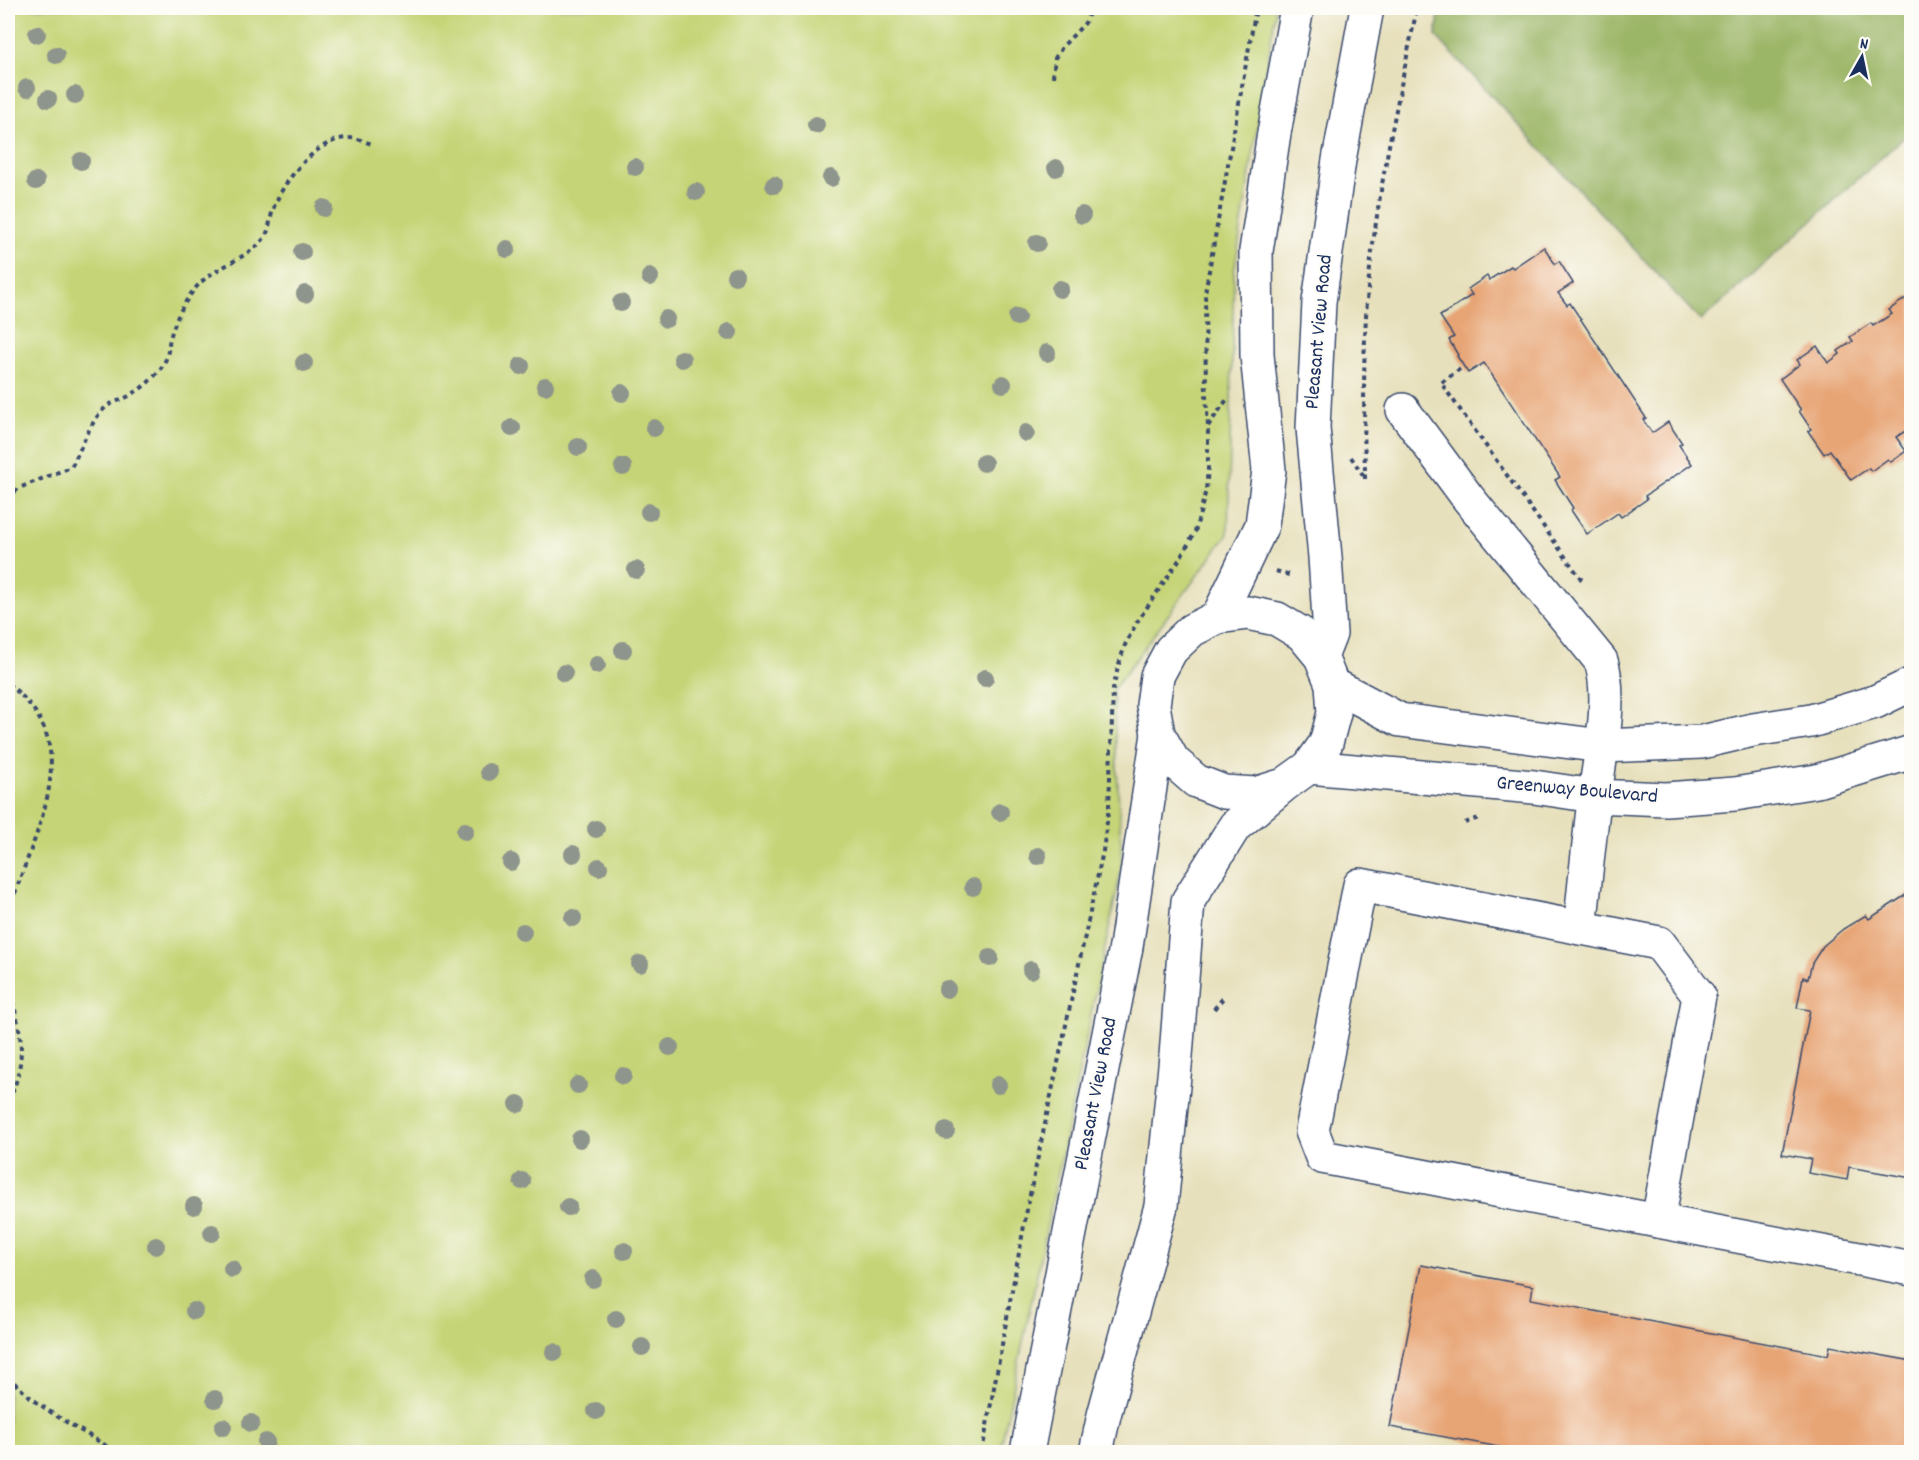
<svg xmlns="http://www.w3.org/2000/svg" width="1919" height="1460" viewBox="0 0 1919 1460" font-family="Dekko,sans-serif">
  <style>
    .green { fill: #c5d476; stroke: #70826a; stroke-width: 1.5 }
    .forest { fill: #9cb667; stroke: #5c7262; stroke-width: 1.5 }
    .building { fill: #e7a475 }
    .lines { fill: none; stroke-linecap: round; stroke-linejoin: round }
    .minor-casing { stroke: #3a4a6c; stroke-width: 36 }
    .major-casing { stroke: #3a4a6c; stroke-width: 36 }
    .path { stroke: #3a4a6c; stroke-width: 4; stroke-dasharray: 4.5 4.5; stroke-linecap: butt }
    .minor { stroke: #fff; stroke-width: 33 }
    .major { stroke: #fff; stroke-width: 33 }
    .tree { fill: #8e958c }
    .labels { text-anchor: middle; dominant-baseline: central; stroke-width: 4.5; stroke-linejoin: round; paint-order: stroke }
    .street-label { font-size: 21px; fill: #1b2f5e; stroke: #fdfcf7 }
  </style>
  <rect width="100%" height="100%" fill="#fdfcf7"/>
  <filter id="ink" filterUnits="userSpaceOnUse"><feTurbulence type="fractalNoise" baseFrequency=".0167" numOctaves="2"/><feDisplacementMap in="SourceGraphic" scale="12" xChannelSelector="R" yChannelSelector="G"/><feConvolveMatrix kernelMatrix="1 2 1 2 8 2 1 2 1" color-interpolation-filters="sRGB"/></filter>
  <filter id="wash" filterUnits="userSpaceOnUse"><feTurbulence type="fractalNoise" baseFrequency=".008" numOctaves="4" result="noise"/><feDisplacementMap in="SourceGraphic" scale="24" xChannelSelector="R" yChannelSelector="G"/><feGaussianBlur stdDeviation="1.35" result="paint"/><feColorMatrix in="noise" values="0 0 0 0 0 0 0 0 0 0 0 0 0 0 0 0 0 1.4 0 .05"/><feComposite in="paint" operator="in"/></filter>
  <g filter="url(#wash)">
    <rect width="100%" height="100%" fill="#e7e0bc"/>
    <!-- green -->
    <path class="green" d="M8,8H1276L1234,273L1228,534L1113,690L1122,866L1000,1452H8Z"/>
    <!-- forest -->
    <path class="forest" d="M1440,8H1911V131L1701,321L1436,36Z"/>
    <g id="blocks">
      <!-- building -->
      <g class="building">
        <path d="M1544,247L1555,264L1559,261L1573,283L1558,293L1567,305L1570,303L1646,418L1643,420L1652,433L1668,422L1682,443L1679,445L1692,464L1645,496L1647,499L1621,517L1618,513L1587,534L1571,510L1573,508L1555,480L1560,477L1484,363L1468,373L1457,356L1458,355L1449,340L1454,337L1440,316L1472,295L1468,289L1487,276L1489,280L1511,266L1513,268Z"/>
        <path d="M1909,296L1912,298V431L1910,428L1896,437L1906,451L1891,462L1888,459L1871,471L1869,468L1851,480L1830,450L1824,454L1808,431L1811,429L1799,411L1801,410L1780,379L1800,364L1797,360L1817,346L1828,363L1840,354L1838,351L1853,341L1850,337L1871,323L1873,326L1892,314L1889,310Z"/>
        <path d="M1912,891V1178L1849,1167L1847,1180L1808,1173L1811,1159L1782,1154L1810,1010L1797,1008L1803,977L1808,979L1812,963L1823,946L1843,929L1866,915L1869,919Z"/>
        <path d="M1421,1265L1533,1286L1531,1299L1828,1355L1830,1346L1912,1361V1452H1527L1390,1427Z"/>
      </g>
    </g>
  </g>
  <g filter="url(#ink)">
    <use href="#blocks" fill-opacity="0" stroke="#3a4a6c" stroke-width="1.5"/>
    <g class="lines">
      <defs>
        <g id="minor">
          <path d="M1403,410L1468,498L1601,661C1613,697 1600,756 1595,794C1589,839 1585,884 1580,928"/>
          <path d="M1332,684L1400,720L1602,746L1702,742L1753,730L1811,721L1875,702L1912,684"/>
          <path d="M1309,767L1534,787L1594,796L1666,799L1735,794L1817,781L1912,752"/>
          <path d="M1360,885L1659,943L1699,996L1658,1221L1322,1157L1312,1131Z"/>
          <path d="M1658,1221L1912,1269"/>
        </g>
        <g id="major">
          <path d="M1218,617L1262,525L1269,470L1257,355L1256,251L1274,133L1297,8"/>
          <path d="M1321,657L1330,634L1325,557L1313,428L1319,302L1339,160L1367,8"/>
          <path d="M1027,1452L1126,947L1158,734"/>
          <path d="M1096,1452L1104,1415L1161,1206L1176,1056L1188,901L1235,826L1284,785L1309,767L1326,743L1334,713L1332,684L1321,657L1302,634L1277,619L1248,613L1218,617L1192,630L1171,650L1157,676L1153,705L1158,734L1173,761L1196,781L1224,792L1255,794L1284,785"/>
        </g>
      </defs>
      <!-- minor casing -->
      <use href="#minor" class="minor-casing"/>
      <!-- major casing -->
      <use href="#major" class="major-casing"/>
      <!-- path -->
      <g class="path">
        <path d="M1053,77L1055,58L1063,46L1085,23L1091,8"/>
        <path d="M1460,369L1441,383L1584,583"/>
        <path d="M1208,426L1228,398"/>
        <path d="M1351,457L1365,478"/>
        <path d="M1365,479C1364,406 1362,332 1371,260C1381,175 1400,91 1417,8"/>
        <path d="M8,498L19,488L71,467C81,450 90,421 105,408C110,403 119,401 125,398C141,390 157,377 165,361C169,354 168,343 171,335C177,314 190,290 207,277C221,267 246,256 257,246C270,234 268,228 272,213C280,184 317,137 350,138C357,138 365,142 372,144"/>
        <path d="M1276,571L1292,576"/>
        <path d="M8,684C93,748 29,837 8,916"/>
        <path d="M1465,823L1481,817"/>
        <path d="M8,983C21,1033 29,1054 8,1104"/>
        <path d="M1214,1009L1224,997"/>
        <path d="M8,1376C37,1409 79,1428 116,1452"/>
        <path d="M982,1452L1029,1199L1103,851L1109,807L1113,689L1118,667L1125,645L1137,622L1179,560L1195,532L1206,490L1208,469V426L1206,396L1205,293L1256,8"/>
      </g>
      <!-- minor -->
      <use href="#minor" class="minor"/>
      <!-- major -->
      <use href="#major" class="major"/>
    </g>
    <!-- trees -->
    <g class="tree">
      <circle cx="37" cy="34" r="9"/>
      <circle cx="56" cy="55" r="9"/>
      <circle cx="27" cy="88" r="9"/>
      <circle cx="75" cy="95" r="9"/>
      <circle cx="48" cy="99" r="9"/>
      <circle cx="816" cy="125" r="9"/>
      <circle cx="81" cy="161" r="9"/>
      <circle cx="635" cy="167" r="9"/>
      <circle cx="1056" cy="168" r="9"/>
      <circle cx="831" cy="178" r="9"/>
      <circle cx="36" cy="181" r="9"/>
      <circle cx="774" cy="185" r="9"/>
      <circle cx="696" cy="192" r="9"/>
      <circle cx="324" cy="208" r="9"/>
      <circle cx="1082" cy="215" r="9"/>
      <circle cx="1037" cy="243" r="9"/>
      <circle cx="507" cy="249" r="9"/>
      <circle cx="302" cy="252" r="9"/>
      <circle cx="735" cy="276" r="9"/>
      <circle cx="650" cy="277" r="9"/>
      <circle cx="1060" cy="289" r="9"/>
      <circle cx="305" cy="294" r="9"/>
      <circle cx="621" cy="303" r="9"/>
      <circle cx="1017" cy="317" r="9"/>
      <circle cx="666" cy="319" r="9"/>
      <circle cx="729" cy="332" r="9"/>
      <circle cx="1047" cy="353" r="9"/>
      <circle cx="682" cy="359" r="9"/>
      <circle cx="304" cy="363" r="9"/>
      <circle cx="521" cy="366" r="9"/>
      <circle cx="1003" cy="384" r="9"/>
      <circle cx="545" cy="386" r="9"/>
      <circle cx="622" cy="393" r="9"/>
      <circle cx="512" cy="428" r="9"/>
      <circle cx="654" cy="428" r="9"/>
      <circle cx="1026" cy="433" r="9"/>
      <circle cx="578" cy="447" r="9"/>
      <circle cx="984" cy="463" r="9"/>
      <circle cx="623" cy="467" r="9"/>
      <circle cx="649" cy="512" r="9"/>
      <circle cx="636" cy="570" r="9"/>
      <circle cx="623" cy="650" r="9"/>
      <circle cx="597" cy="665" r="9"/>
      <circle cx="564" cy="673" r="9"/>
      <circle cx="985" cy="678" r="9"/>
      <circle cx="489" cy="772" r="9"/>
      <circle cx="1000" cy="812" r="9"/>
      <circle cx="596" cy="829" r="9"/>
      <circle cx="465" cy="831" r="9"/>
      <circle cx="573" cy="854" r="9"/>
      <circle cx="1038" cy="856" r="9"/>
      <circle cx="511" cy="862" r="9"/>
      <circle cx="599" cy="867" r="9"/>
      <circle cx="973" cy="887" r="9"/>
      <circle cx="573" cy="918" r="9"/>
      <circle cx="523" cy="932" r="9"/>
      <circle cx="990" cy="958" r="9"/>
      <circle cx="640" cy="964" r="9"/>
      <circle cx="1031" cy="970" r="9"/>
      <circle cx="947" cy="989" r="9"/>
      <circle cx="670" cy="1047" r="9"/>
      <circle cx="623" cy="1076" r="9"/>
      <circle cx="578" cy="1085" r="9"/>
      <circle cx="998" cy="1085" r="9"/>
      <circle cx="518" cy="1104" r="9"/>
      <circle cx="946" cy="1131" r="9"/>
      <circle cx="580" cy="1139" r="9"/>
      <circle cx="522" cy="1181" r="9"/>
      <circle cx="194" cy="1206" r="9"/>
      <circle cx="568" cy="1207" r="9"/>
      <circle cx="212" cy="1233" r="9"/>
      <circle cx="156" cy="1246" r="9"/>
      <circle cx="624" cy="1251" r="9"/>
      <circle cx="232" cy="1269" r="9"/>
      <circle cx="593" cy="1279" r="9"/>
      <circle cx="194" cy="1311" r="9"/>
      <circle cx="616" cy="1319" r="9"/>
      <circle cx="642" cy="1347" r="9"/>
      <circle cx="554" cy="1352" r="9"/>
      <circle cx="215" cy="1399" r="9"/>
      <circle cx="596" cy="1411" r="9"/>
      <circle cx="251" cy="1423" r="9"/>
      <circle cx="223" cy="1427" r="9"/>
      <circle cx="266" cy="1442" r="9"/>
    </g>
  </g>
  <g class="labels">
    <!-- street labels -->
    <g class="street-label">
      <text transform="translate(1320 332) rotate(-85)">Pleasant View Road</text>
      <text transform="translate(1577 791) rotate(5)">Greenway Boulevard</text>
      <text transform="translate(1097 1094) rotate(-79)">Pleasant View Road</text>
    </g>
  </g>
  <!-- margin -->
  <rect width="1919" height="1460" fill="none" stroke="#fdfcf7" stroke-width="30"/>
  <!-- north arrow -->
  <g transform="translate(1862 57) rotate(9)" stroke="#fdfcf7" stroke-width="4.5" paint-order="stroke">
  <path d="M0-4.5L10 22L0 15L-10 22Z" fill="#1b2f5e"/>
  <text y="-9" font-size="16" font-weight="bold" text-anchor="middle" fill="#1b2f5e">N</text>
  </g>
</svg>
